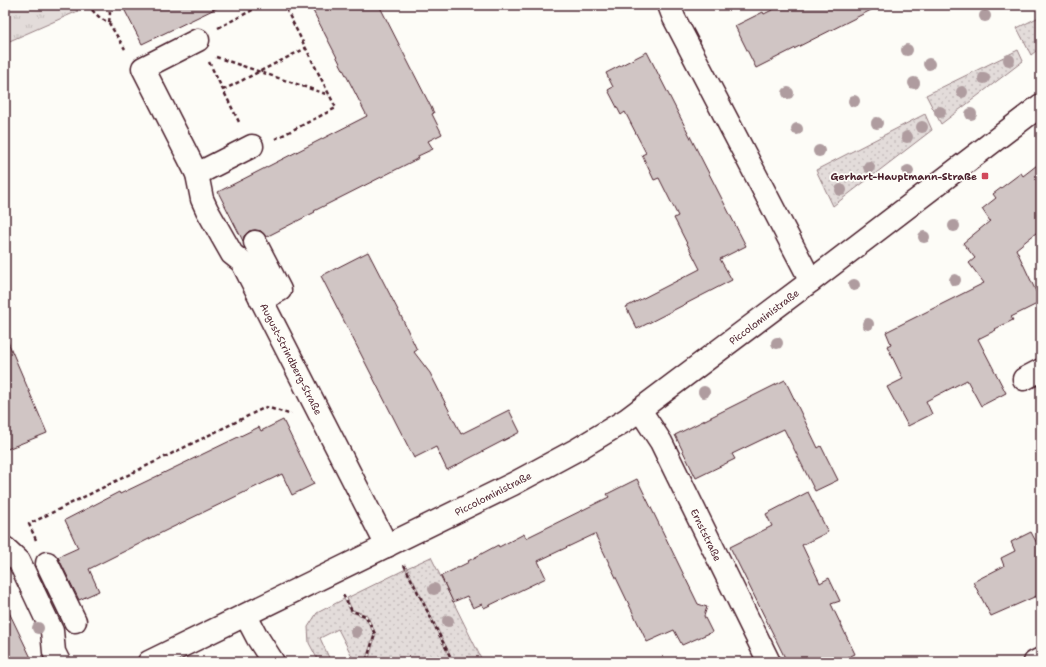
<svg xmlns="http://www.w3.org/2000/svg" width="1046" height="667" viewBox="0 0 1046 667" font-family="'Shantell Sans',sans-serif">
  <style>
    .grass { fill: url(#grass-dots); stroke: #967e82 }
    .park { fill: url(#park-tufts); stroke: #967e82 }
    .building { fill: #d0c5c4; stroke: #4a1f2b }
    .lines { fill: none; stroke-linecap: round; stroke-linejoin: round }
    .minor-casing { stroke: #4a1f2b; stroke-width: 25 }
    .path { stroke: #4a1f2b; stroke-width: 2.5; stroke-dasharray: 4 3; stroke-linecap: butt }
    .minor { stroke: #fdfcf7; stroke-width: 22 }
    .tree { fill: #af9c9f }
    .poi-dot { fill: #d1495b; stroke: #fdfcf7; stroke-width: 1.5 }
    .labels { text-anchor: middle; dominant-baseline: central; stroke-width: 3.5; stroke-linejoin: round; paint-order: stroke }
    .poi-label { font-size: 10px; font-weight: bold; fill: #4a1f2b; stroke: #fdfcf7; text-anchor: end }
    .street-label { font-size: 10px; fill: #4a1f2b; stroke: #fdfcf7 }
  </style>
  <defs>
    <pattern id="grass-dots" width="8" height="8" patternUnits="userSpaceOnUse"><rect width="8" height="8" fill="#e3dcda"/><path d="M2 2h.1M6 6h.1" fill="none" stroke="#c4bcbb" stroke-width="1.8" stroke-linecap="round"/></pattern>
    <pattern id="park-tufts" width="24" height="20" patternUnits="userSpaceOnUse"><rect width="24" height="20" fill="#e3dcda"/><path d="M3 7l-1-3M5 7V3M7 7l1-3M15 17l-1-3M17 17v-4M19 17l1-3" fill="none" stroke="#c4bcbb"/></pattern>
  </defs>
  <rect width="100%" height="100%" fill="#fdfcf7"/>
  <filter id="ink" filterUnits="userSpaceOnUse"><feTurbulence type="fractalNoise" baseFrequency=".025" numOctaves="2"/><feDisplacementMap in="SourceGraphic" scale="8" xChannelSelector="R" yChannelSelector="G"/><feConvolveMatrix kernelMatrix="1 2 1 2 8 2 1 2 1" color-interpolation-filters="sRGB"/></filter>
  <g filter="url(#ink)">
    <!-- grass -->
    <g class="grass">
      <path d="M1041,16V47L1031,55L1017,28Z"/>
      <path d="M1018,50L1023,61L941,124L926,95Z"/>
      <path d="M925,114L932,130L833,206L816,170Z"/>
      <path d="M431,557L483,662H454L407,568Z"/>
      <path d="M406,569L452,662H368L376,634L367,615L352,610L347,598Z"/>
      <path d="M344,599L351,612L365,617L374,634L365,662H355L338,629L320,638L331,662H319L309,643L308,627L317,613Z"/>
    </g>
    <!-- park -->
    <path class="park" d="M5,5H70L78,11L5,43Z"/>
    <!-- building -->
    <g class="building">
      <path d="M122,5H223L142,44Z"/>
      <path d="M310,5H379L434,113L432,114L442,134L428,141L433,149L418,156L419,158L314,211L315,212L266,237L261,231L255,230L249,231L244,236L243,241L218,192L367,116Z"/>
      <path d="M782,5H881L756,68L735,26L763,12L764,14Z"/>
      <path d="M647,52L746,246L720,259L732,280L637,329L626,307L700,269L674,218L678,216L659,178L654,180L642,155L646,153L625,112L621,115L608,90L613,87L606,73Z"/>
      <path d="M1041,162V229L1016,249L1041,302L1011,317L1013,320L995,329L996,330L978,339L1006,393L981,406L967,380L926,401L932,414L908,426L887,387L903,379L887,346L891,344L886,332L984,283L969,263L975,258L963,243L990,221L982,209L996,198L993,194L1021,173L1023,176Z"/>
      <path d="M368,252L401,316L417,350L414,352L430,373L461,434L509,410L520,432L447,470L436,447L414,458L321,276Z"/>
      <path d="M5,335L47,433L5,450Z"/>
      <path d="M785,380L818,448L821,446L838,480L815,491L784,429L732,454L735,459L696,478L675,435Z"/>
      <path d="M283,420L314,484L292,495L282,474L167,530L89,569L99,591L79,600L58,557L78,548L65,520L119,492L120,494L259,427L261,431Z"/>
      <path d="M637,479L698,604L707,607L704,616L712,632L682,645L674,630L647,642L595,534L538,561L546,578L484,608L482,604L473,608L467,596L453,602L441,576L469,562L468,561L498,545L499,547L524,534L526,538L609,497L607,494Z"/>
      <path d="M808,492L828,532L802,545L820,583L829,578L840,601L831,604L855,654L838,662H787L730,547L772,526L766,514Z"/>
      <path d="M1031,532L1041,551V594L991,616L973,582L1004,566L1001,558L1015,551L1011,542Z"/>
      <path d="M5,604L33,662H5Z"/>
    </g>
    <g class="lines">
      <defs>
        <g id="minor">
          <path d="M669,5L674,18L811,281"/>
          <path d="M198,40L143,68L197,174L202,199L207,210L232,254L242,262L387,546"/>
          <path d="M197,174L252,146"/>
          <path d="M255,242L280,290L261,300"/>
          <path d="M1024,379L1041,370"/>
          <path d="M640,410L661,442L769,662"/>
          <path d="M5,548L19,561L52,631L54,652L59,662"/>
          <path d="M47,563L75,621"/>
          <path d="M246,616L257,637L273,662"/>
          <path d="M149,662L513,484L578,449L626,420L811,281L1041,105"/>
          <path d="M1035,662L1041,659"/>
        </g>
      </defs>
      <!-- minor casing -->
      <use href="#minor" class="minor-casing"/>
      <!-- path -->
      <g class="path">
        <path d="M87,5L100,18L109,23L125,49"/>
        <path d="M106,5L110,13L109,23"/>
        <path d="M218,28L262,5"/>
        <path d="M216,57L329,95"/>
        <path d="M209,62L240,124"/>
        <path d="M223,90L306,48"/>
        <path d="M275,139L336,108L284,5"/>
        <path d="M36,540L29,524L266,407L289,414L291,413"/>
        <path d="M404,565L453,662"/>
        <path d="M343,595L352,611L366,616L375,634L366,662"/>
      </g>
      <!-- minor -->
      <use href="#minor" class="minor"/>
    </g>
    <!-- trees -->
    <g class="tree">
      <circle cx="985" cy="16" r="6"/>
      <circle cx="907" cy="50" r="6"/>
      <circle cx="1009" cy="60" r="6"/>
      <circle cx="929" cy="64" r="6"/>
      <circle cx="984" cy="78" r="6"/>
      <circle cx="914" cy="83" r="6"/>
      <circle cx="962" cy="92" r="6"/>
      <circle cx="788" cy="93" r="6"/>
      <circle cx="854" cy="101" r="6"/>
      <circle cx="940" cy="112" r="6"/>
      <circle cx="971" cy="114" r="6"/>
      <circle cx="877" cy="123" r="6"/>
      <circle cx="922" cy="127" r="6"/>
      <circle cx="797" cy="129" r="6"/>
      <circle cx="907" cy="137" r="6"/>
      <circle cx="819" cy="151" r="6"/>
      <circle cx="869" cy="167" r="6"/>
      <circle cx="908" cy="171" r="6"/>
      <circle cx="841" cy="190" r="6"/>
      <circle cx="954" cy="226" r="6"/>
      <circle cx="924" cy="237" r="6"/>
      <circle cx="955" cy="280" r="6"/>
      <circle cx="854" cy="285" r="6"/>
      <circle cx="868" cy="324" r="6"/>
      <circle cx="777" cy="343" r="6"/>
      <circle cx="704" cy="392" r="6"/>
      <circle cx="434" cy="589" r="6"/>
      <circle cx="448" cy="621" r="6"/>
      <circle cx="38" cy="628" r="6"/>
      <circle cx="356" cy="632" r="6"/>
    </g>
  </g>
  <!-- markers -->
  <rect class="poi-dot" x="981" y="172" width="8" height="8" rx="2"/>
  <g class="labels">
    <!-- poi labels -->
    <g class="poi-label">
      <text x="977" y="176">Gerhart-Hauptmann-Straße</text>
    </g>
    <!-- street labels -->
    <g class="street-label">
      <text transform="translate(764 317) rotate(-37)">Piccoloministraße</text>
      <text transform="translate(291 359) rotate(63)">August-Strindberg-Straße</text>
      <text transform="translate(493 494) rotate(-27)">Piccoloministraße</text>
      <text transform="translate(706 535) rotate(64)">Ernststraße</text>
    </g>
  </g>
  <!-- margin -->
  <rect width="1046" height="667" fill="none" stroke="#fdfcf7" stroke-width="20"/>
  <rect x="10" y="10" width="1026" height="647" fill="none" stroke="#4a1f2b" stroke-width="1.5" filter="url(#ink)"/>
</svg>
